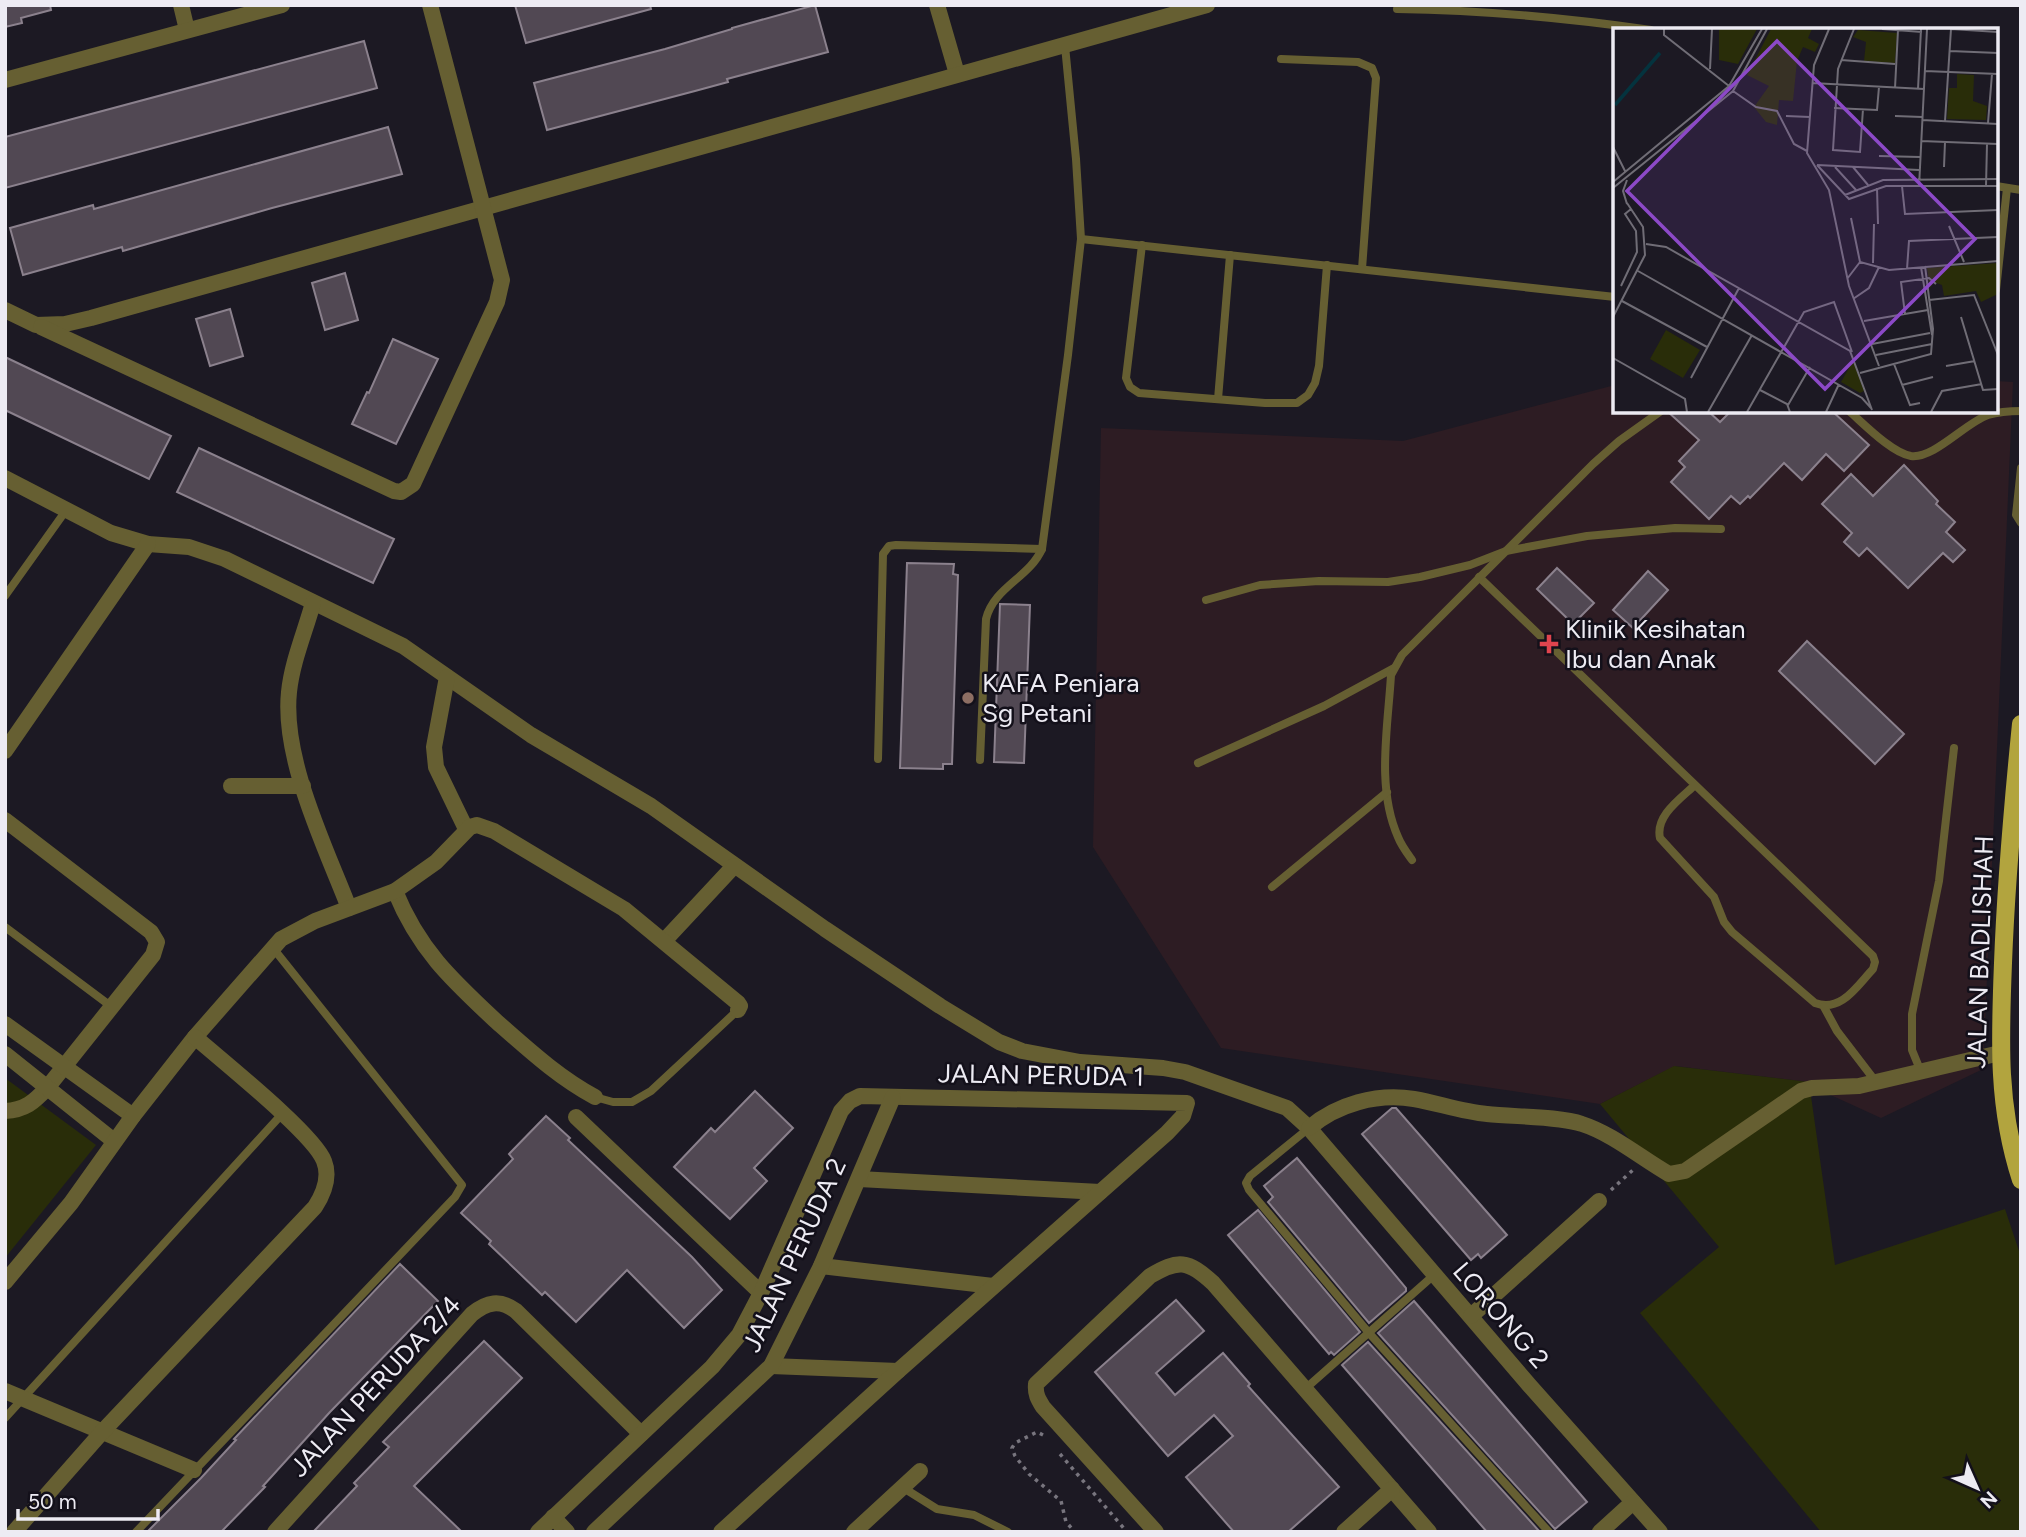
<svg xmlns="http://www.w3.org/2000/svg" width="2026" height="1537" viewBox="0 0 2026 1537" font-family="Figtree,sans-serif">
  <style>
    .medical { fill: #2d1c23 }
    .green { fill: #292d09 }
    .building { fill: #514853; stroke: #8b818d; stroke-width: 2 }
    .lines { fill: none; stroke-linecap: round; stroke-linejoin: round }
    .path { stroke: #78757e; stroke-width: 3.5; stroke-dasharray: 3.5 5; stroke-linecap: butt }
    .lane { stroke: #665f32; stroke-width: 8 }
    .street { stroke: #665f32; stroke-width: 16 }
    .primary { stroke: #b2a43e; stroke-width: 18 }
    .health-dot { fill: #e0444e; stroke: #13101a; stroke-width: 2.5 }
    .education-dot { fill: #8d6e63; stroke: #13101a; stroke-width: 2.5 }
    .labels { text-anchor: middle; dominant-baseline: central; stroke-width: 5; stroke-linejoin: round; paint-order: stroke }
    .poi-label { font-size: 26px; fill: #edebf3; stroke: #13101a; text-anchor: start }
    .street-label { font-size: 26px; fill: #edebf3; stroke: #13101a }
    .inset-river { fill: none; stroke: #04333e; stroke-width: 3.5 }
    .inset-road { fill: none; stroke: #706d76; stroke-width: 2 }
    .view { fill: #8c49c7; fill-opacity: 0.15; stroke: #8c49c7; stroke-width: 3.5 }
    .inset-edge { fill: none; stroke: #edebf3; stroke-width: 3.5 }
  </style>
  <rect width="100%" height="100%" fill="#1c1923"/>
  <!-- medical -->
  <path class="medical" d="M1996,381L2013,382L1983,1069L1881,1118L1800,1081L1675,1066L1600,1104L1221,1048L1093,847L1101,428L1403,441L1615,385V411H1996Z"/>
  <!-- green -->
  <g class="green">
    <path d="M1674,1066L1809,1082L1835,1265L2005,1209L2021,1257V1532H1821L1640,1313L1719,1247L1600,1104Z"/>
    <path d="M5,1078L96,1145L5,1258Z"/>
  </g>
  <!-- building -->
  <g class="building">
    <path d="M5,5H50L51,10L21,18L22,23L5,27Z"/>
    <path d="M515,5H650L651,9L526,43Z"/>
    <path d="M815,5L828,52L727,79L728,82L695,91L547,130L534,83L665,49L732,29V28Z"/>
    <path d="M364,41L377,88L5,188V137Z"/>
    <path d="M388,127L402,174L272,208L123,251L122,247L23,275L10,228L93,205L94,209Z"/>
    <path d="M345,273L358,320L325,330L312,283Z"/>
    <path d="M230,309L243,356L210,366L196,319Z"/>
    <path d="M393,339L438,359L396,444L352,424L367,392L369,393Z"/>
    <path d="M5,357L171,436L149,479L5,410Z"/>
    <path d="M1667,411H1708L1720,422L1731,411H1832L1869,445L1844,471L1826,454L1802,480L1784,463L1750,498L1748,496L1740,504L1731,496L1709,519L1671,482L1685,467L1679,461L1699,440Z"/>
    <path d="M199,448L394,539L373,583L177,492Z"/>
    <path d="M1904,465L1938,501L1936,504L1955,522L1946,532L1965,550L1953,562L1943,553L1908,588L1867,548L1859,556L1844,542L1852,533L1822,504L1851,474L1873,496Z"/>
    <path d="M907,563L954,564L953,574L958,575L952,764H943V769L900,768Z"/>
    <path d="M1557,568L1594,603L1573,624L1537,589Z"/>
    <path d="M1648,571L1668,590L1633,628L1613,610Z"/>
    <path d="M1000,604L1030,605L1024,763L994,762Z"/>
    <path d="M1807,641L1904,734L1875,764L1779,671Z"/>
    <path d="M755,1091L793,1128L754,1168L767,1181L730,1219L674,1167L711,1128L715,1132Z"/>
    <path d="M1392,1108H1396L1507,1235L1481,1258L1478,1254L1471,1260L1362,1134Z"/>
    <path d="M546,1116L570,1138L568,1140L692,1257L722,1290L684,1328L627,1270L576,1322L545,1292L542,1295L489,1244L491,1241L461,1213L513,1159L509,1154Z"/>
    <path d="M1297,1158L1406,1288V1291L1369,1323L1268,1202L1273,1197L1264,1186Z"/>
    <path d="M1258,1210L1360,1332L1334,1355L1331,1352L1329,1354L1228,1235Z"/>
    <path d="M400,1264L438,1301L330,1412L263,1486L265,1487L221,1532H147L201,1478L236,1440L234,1439Z"/>
    <path d="M1176,1300L1204,1331L1156,1373L1175,1395L1223,1353L1250,1384L1248,1386L1339,1487L1288,1532H1234L1186,1477L1233,1436L1214,1415L1168,1456L1095,1372Z"/>
    <path d="M1414,1301L1587,1502L1555,1529L1378,1333Z"/>
    <path d="M484,1341L522,1378L414,1486L462,1532H313L357,1486L354,1483L389,1447L383,1442Z"/>
    <path d="M1368,1342L1540,1532H1487L1342,1365Z"/>
  </g>
  <g class="lines">
    <!-- path -->
    <g class="path">
      <path d="M1611,1190L1634,1169"/>
      <path d="M1043,1435L1037,1432L1015,1443L1012,1448L1015,1456L1029,1474L1061,1501L1066,1522L1075,1532"/>
      <path d="M1060,1454L1127,1532"/>
    </g>
    <!-- lane -->
    <g class="lane">
      <path d="M1397,9C1482,10 1567,18 1651,30"/>
      <path d="M1281,59L1358,62L1372,68L1376,78L1362,269"/>
      <path d="M1996,186L2021,190"/>
      <path d="M1081,239L1615,297"/>
      <path d="M1142,245L1126,378L1130,387L1139,393L1265,403H1297L1308,395L1315,383L1319,366L1327,265"/>
      <path d="M1996,290L2007,188"/>
      <path d="M1218,399L1230,255"/>
      <path d="M1849,411C1864,424 1892,453 1911,456C1934,459 1965,423 1988,415C1998,412 2010,411 2021,411"/>
      <path d="M2021,468L2016,515L2021,523"/>
      <path d="M1479,577L1873,956L1875,962L1873,969C1857,986 1841,1013 1815,1003L1732,932L1724,922L1714,897L1660,838C1655,816 1680,799 1695,785"/>
      <path d="M5,596L67,509"/>
      <path d="M1206,600L1260,585L1319,581L1388,582L1420,577L1470,565L1506,551L1587,536L1675,528L1721,529"/>
      <path d="M878,759L883,554L889,546L896,545L1042,549"/>
      <path d="M980,760L986,619C994,587 1029,578 1042,549L1068,355L1081,239L1076,159L1065,46"/>
      <path d="M1198,763L1324,706L1394,668"/>
      <path d="M1412,860C1407,853 1401,845 1398,837C1376,788 1388,727 1391,675L1402,655L1593,464L1619,441L1661,411"/>
      <path d="M1272,887L1387,792"/>
      <path d="M5,927L112,1007"/>
      <path d="M1824,1007L1837,1031L1876,1082"/>
      <path d="M1921,1072L1912,1050V1014L1939,881L1954,748"/>
      <path d="M595,1097L613,1102H632L651,1091L738,1010"/>
      <path d="M1309,1128L1250,1176L1246,1183L1249,1190L1369,1333L1549,1532"/>
      <path d="M1305,1389L1434,1275"/>
      <path d="M5,1418L282,1114"/>
      <path d="M902,1487L937,1509L974,1515L1008,1532"/>
      <path d="M136,1532L455,1197L462,1185L273,948"/>
    </g>
    <!-- street -->
    <g class="street">
      <path d="M181,5L187,30"/>
      <path d="M937,5L957,74"/>
      <path d="M5,80L282,5"/>
      <path d="M5,310L36,325L65,324L91,318L1207,5"/>
      <path d="M41,327L394,491L401,492L413,484L497,302L502,280L430,5"/>
      <path d="M5,478L111,533L148,544L189,547L225,559L403,646L531,735L651,806L825,929L940,1006L999,1042L1022,1051L1080,1062L1163,1068L1185,1072L1287,1108L1309,1128L1530,1386L1660,1532"/>
      <path d="M313,603C305,632 292,662 289,692C282,759 325,846 349,908"/>
      <path d="M447,677L434,747L436,767L466,829"/>
      <path d="M5,751L148,544"/>
      <path d="M231,786H303"/>
      <path d="M5,820L151,932L157,942L153,955L47,1088C34,1102 25,1110 5,1111"/>
      <path d="M395,891C419,950 452,980 497,1022C529,1050 558,1077 595,1097"/>
      <path d="M665,940L734,866"/>
      <path d="M5,1024L133,1116"/>
      <path d="M5,1054L114,1141"/>
      <path d="M576,1117L761,1293"/>
      <path d="M1309,1128C1337,1104 1377,1093 1414,1099C1438,1103 1462,1112 1487,1114C1513,1117 1559,1116 1582,1124C1613,1134 1641,1158 1669,1174L1685,1171L1801,1091L1812,1088L1859,1086L2000,1053"/>
      <path d="M859,1179L1100,1192"/>
      <path d="M821,1266L993,1286"/>
      <path d="M5,1282L71,1203L133,1116L195,1037L281,939L315,921L395,891L436,862L470,827L477,825L494,831L624,909L738,1003L740,1006L738,1010"/>
      <path d="M1471,1316L1599,1201"/>
      <path d="M771,1366L898,1371"/>
      <path d="M5,1391L194,1470"/>
      <path d="M553,1517L567,1532"/>
      <path d="M14,1532L103,1431L315,1207C324,1193 330,1176 324,1161C314,1134 221,1060 195,1037"/>
      <path d="M275,1532L472,1314C487,1302 500,1299 516,1311L641,1434"/>
      <path d="M538,1532L712,1367L739,1335L761,1293L841,1111L850,1101L860,1096L1187,1103L1183,1116L1167,1133L898,1371L721,1532"/>
      <path d="M594,1532L771,1366L821,1266L893,1097"/>
      <path d="M854,1532L920,1471"/>
      <path d="M1156,1532L1043,1407C1038,1399 1035,1394 1036,1384L1150,1276C1178,1259 1188,1260 1213,1283L1429,1532"/>
      <path d="M1344,1532L1392,1489"/>
      <path d="M1600,1532L1633,1502"/>
    </g>
    <!-- primary -->
    <path class="primary" d="M2021,724C2013,804 2006,883 2003,963C2000,1039 1997,1107 2021,1180"/>
  </g>
  <!-- markers -->
  <path class="health-dot" d="M1545.5 633.5h7v7h7v7h-7v7h-7v-7h-7v-7h7z"/>
  <circle class="education-dot" cx="968" cy="698" r="7"/>
  <g class="labels">
    <!-- poi labels -->
    <g class="poi-label">
      <text x="1565" y="629">Klinik Kesihatan<tspan x="1565" dy="30">Ibu dan Anak</tspan></text>
      <text x="982" y="683">KAFA Penjara<tspan x="982" dy="30">Sg Petani</tspan></text>
    </g>
    <!-- street labels -->
    <g class="street-label">
      <text transform="translate(1980 952) rotate(-88)">JALAN BADLISHAH</text>
      <text transform="translate(1041 1075) rotate(1)">JALAN PERUDA 1</text>
      <text transform="translate(794 1255) rotate(-65)">JALAN PERUDA 2</text>
      <text transform="translate(1501 1315) rotate(49)">LORONG 2</text>
      <text transform="translate(375 1386) rotate(-47)">JALAN PERUDA 2/4</text>
    </g>
  </g>
  <!-- overview -->
  <g transform="translate(1613 28)">
    <rect width="385" height="385" fill="#1c1923"/>
    <path d="M106,1H144L125,36L106,32ZM158,1H199L195,10L206,16L202,24L190,19L184,33L180,73L166,72L164,97L153,94L141,79L156,58L134,47ZM245,2L284,5L282,35L251,33L253,14L240,9ZM344,46L361,47L360,73L374,78L373,92L334,91L336,60H344ZM385,235V266L368,274L363,263L331,268L329,257L321,254L317,260L314,240ZM53,302L87,322L70,350L37,331ZM240,333L251,363L247,365L228,354Z" fill="#292d09"/>
    <path class="inset-river" d="M2,77L47,25"/>
    <path class="inset-road" d="M51,1V7L116,58M216,1L201,37L194,125L216,162L236,258L266,338M241,1L225,41L220,122L247,124L250,81M269,1L309,4M338,1L385,4M337,23L385,25M228,32L282,36M97,41L99,1M312,43L385,46M199,55L311,61M282,60L285,2M305,61L308,1M120,63L143,79L164,83L181,116L194,123M221,80L264,82L266,59M173,88L197,89M282,88L309,89M309,92L385,96M332,93L338,1M375,95L379,46M308,113L385,116M0,119L12,143M266,128L307,129M204,137L236,171L273,158H385M204,137L306,142M222,139L243,162M240,139L255,157M331,139L332,114M14,152L10,163L14,176M0,154L116,58L149,1M289,158L292,186L385,182M373,158L374,116M306,159L314,1M0,160L120,63L154,1M264,160L265,196M232,167L270,152L385,151M238,190L247,234L276,242L385,233M336,198L351,234M33,216L53,219L237,323L259,382M260,235L261,196M308,239L319,307M294,241L296,213L385,209M25,243L249,370L258,380M234,251L247,234M8,258L24,224L23,203L12,186L18,181M240,271L256,260L266,239M316,272L361,267L385,327M9,273L94,319M292,286L288,254L316,250L323,256M0,289L32,227L30,199L14,175M348,289L370,362L385,361M251,293L315,282M259,316L317,305M263,327L319,316M0,330L72,371L74,384M281,336L297,377L307,375M333,338L362,333M247,345L318,326L320,301L312,238M78,350L126,260M289,357L320,349M147,362L174,376L177,384M175,377L197,339M95,384L139,307M134,384L191,284L221,274L239,324M213,384L226,356M318,384L329,363L369,356"/>
    <path class="view" d="M164,13L362,211L212,361L14,163Z"/>
    <rect width="385" height="385" class="inset-edge"/>
  </g>
  <!-- border -->
  <rect width="2026" height="1537" fill="none" stroke="#edebf3" stroke-width="14"/>
  <!-- north arrow -->
  <g transform="translate(1977 1488) rotate(135)" stroke="#13101a" stroke-width="5" paint-order="stroke">
  <path d="M0-5L12 26L0 18L-12 26Z" fill="#edebf3"/>
  <text y="-10" font-size="19" font-weight="bold" text-anchor="middle" fill="#edebf3">N</text>
  </g>
  <!-- scale -->
  <path d="M18 1509v10h140v-10" fill="none" stroke="#edebf3" stroke-width="3.5"/>
  <text x="28" y="1509" font-size="21" fill="#edebf3" stroke="#13101a" stroke-width="5" paint-order="stroke">50 m</text>
</svg>
